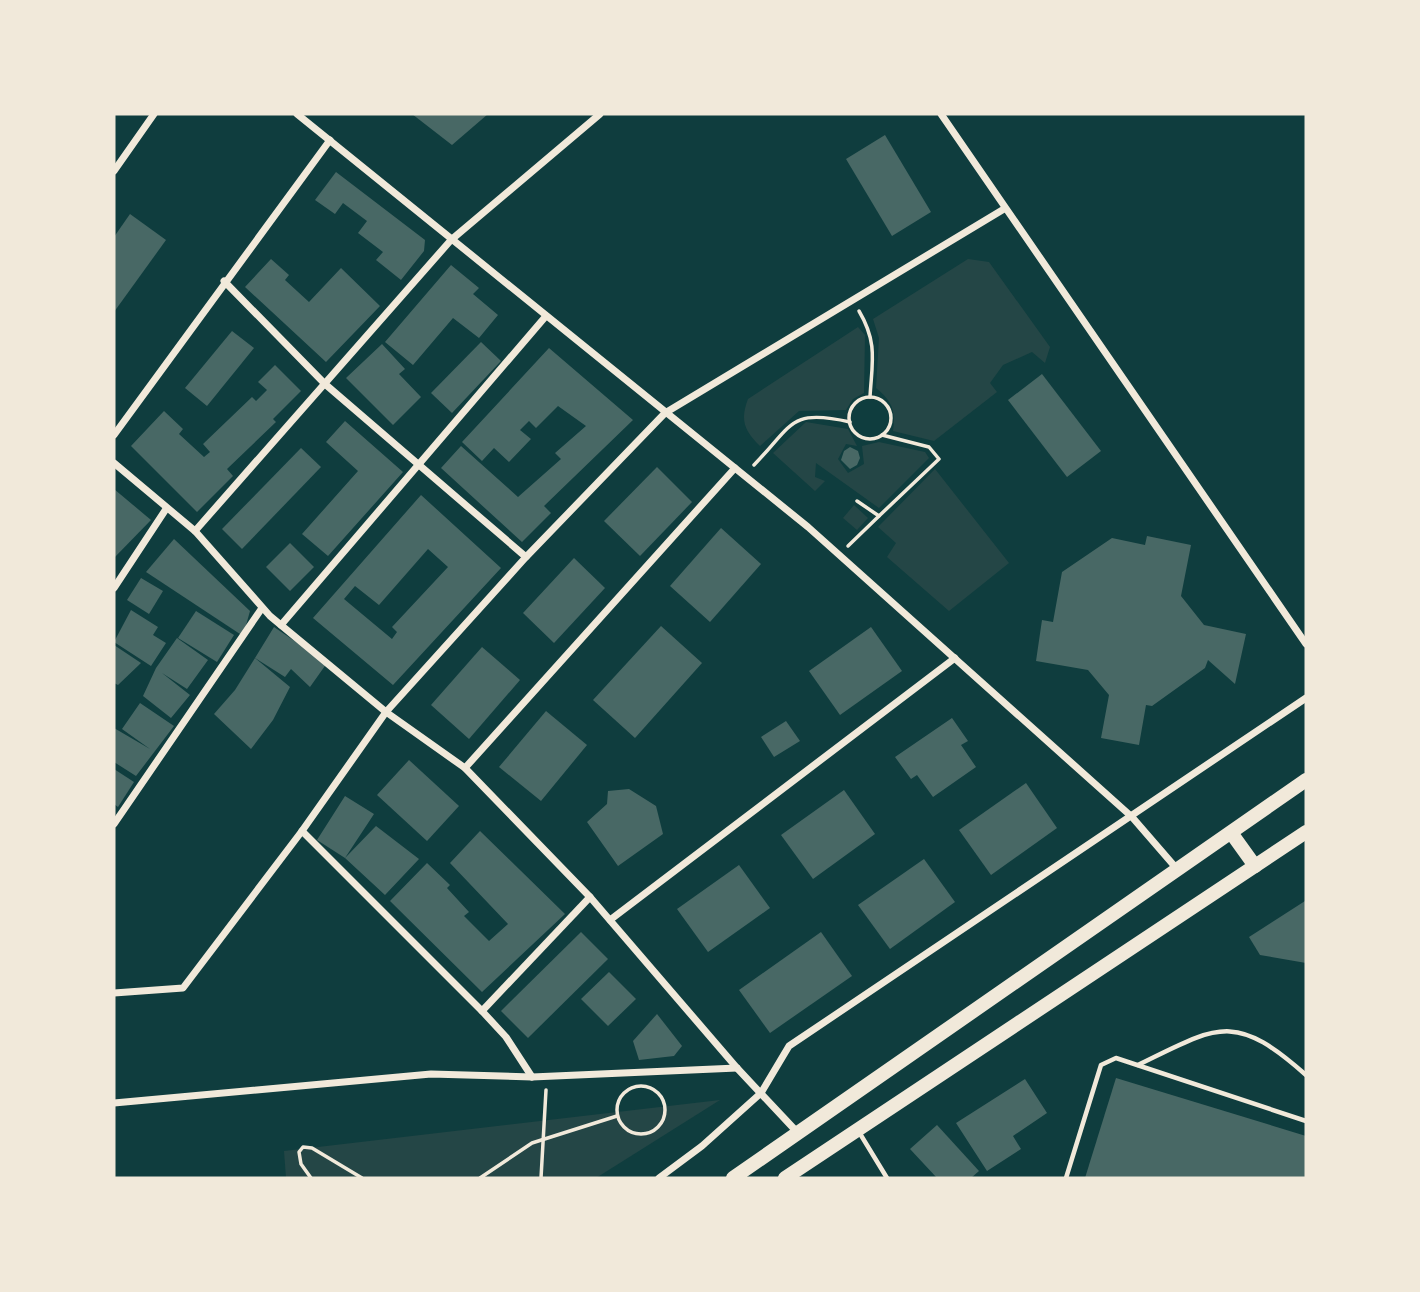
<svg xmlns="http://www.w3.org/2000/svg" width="1420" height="1292" viewBox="0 0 1420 1292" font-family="'Sofia Sans Condensed',sans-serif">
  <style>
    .green { fill: #244646 }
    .building { fill: #486865; fill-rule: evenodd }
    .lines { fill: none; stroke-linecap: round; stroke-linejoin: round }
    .path { stroke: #f1e9da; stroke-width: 3.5 }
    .service { stroke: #f1e9da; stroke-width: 4.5 }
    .minor { stroke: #f1e9da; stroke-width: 7 }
    .primary { stroke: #f1e9da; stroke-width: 14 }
  </style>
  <rect width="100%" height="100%" fill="#0f3d3e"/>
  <!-- green -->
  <g class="green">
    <path d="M968,259L989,262L1050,347L1045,363L1032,352L1003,365L990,383L997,392L934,441L893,431C896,411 892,401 876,388L879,338L873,319Z"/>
    <path d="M858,327L865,335L864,393L853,399L846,410L799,411L760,446C744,430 740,420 748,399Z"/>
    <path d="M806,422L848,429L857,446L846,444L838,459L848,473L864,464L862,446L879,442L925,452L929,458L879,508L816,463L815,477L825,481L815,491L773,453Z"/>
    <path d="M935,469L1009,563L949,611L887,557L896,543L878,527Z"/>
    <path d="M854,505L868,518L857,530L843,518Z"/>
    <path d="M720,1100L596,1178H286L284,1151Z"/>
  </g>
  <!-- building -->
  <g class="building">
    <path d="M412,114H488L452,145Z"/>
    <path d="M885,135L931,212L892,236L846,159Z"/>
    <path d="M336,172L425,240L424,251L401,280L376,260L383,252L358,233L367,221L343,203L335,214L315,200Z"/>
    <path d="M130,214L166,240L114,312V237Z"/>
    <path d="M271,259L289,275L285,280L309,302L341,268L380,306L326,362L245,287Z"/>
    <path d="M451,265L479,288L473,294L498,315L479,338L453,318L413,365L385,342Z"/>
    <path d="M232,331L254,348L207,406L185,388Z"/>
    <path d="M481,342L501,361L452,413L431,393Z"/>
    <path d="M382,344L405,369L399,374L421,397L393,425L346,378Z"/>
    <path d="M549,348L633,420L544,506L551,513L522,542L441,468L461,446L518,497L561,459L555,453L586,426L558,406L536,428L529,421L520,430L531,439L509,462L494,448L482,461L462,442Z"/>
    <path d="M275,365L301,391L273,419L276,422L227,469L233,476L197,512L131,446L164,411L183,429L179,434L204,457L210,452L203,444L252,397L256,401L267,390L258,382Z"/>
    <path d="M1042,374L1101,451L1067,477L1008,400Z"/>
    <path d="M345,421L403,472L328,556L302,534L358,471L326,442Z"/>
    <path d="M850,447L858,451L860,458L857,465L850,469L841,460L844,451Z"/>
    <path d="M301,448L321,467L242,549L222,529Z"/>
    <path d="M657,467L692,502L640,556L604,521Z"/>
    <path d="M114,489L151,520L114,558Z"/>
    <path d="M421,495L501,568L393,685L313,618ZM428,549L448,567L392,627L397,632L392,639L344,599L355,586L379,605Z"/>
    <path d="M721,528L761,564L710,622L670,586Z"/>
    <path d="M1147,536L1191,545L1181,596L1204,625L1246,634L1235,684L1208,660L1205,668L1152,706L1146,705L1139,745L1101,738L1109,695L1088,670L1036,661L1042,620L1053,622L1062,572L1112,538L1145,545Z"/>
    <path d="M174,539L250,611L243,636L146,572Z"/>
    <path d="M290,543L314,567L290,591L266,567Z"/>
    <path d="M574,558L605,588L554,643L523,613Z"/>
    <path d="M141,578L163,591L149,614L127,600Z"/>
    <path d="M131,610L158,627L153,635L166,643L151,666L114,642Z"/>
    <path d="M196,611L234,635L217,662L178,638Z"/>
    <path d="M661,626L702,663L635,738L593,700Z"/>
    <path d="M274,627L327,663L310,687L291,669L285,677L255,658Z"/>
    <path d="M871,627L902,671L840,715L809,671Z"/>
    <path d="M177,638L208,660L187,689L162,673L190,695L171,718L143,696L156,668Z"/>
    <path d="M114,645L141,663L118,685L114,683Z"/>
    <path d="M482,647L520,680L469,739L431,705Z"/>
    <path d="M255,658L290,687L273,720L251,749L214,714L235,690Z"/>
    <path d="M140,703L174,726L136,776L114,762V728L150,749L122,729Z"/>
    <path d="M546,711L587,745L541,801L499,767Z"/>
    <path d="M952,718L968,741L961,745L976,767L933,797L917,775L911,779L895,757Z"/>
    <path d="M786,721L800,741L774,757L761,737Z"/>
    <path d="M409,760L459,806L427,841L377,795Z"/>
    <path d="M114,769L134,782L118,807L114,804Z"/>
    <path d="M1026,783L1057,828L991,875L959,830Z"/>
    <path d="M629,789L656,806L663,834L618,866L587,822L607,804L608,791Z"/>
    <path d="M844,790L875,834L813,879L781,835Z"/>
    <path d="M345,796L374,814L345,858L376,826L419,859L385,895L345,858L317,840Z"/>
    <path d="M480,831L565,914L482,992L390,901L427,863L450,885L447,888L469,912L464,916L489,941L508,924L450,863Z"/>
    <path d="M924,859L955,902L890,949L858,905Z"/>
    <path d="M739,865L770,908L708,952L677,909Z"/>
    <path d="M1305,901L1306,963L1260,955L1249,937Z"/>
    <path d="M581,932L608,959L528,1038L501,1011Z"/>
    <path d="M821,932L852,976L770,1033L739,990Z"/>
    <path d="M609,972L636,999L608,1026L581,999Z"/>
    <path d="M657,1014L682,1046L674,1056L639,1060L633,1041Z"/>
    <path d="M1116,1078L1306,1136V1178H1085Z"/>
    <path d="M1025,1079L1047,1113L1013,1136L1021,1149L987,1171L956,1123Z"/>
    <path d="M937,1125L979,1171L971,1178H937L910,1149Z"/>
  </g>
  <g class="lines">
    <!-- path -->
    <g class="path">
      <path d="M859,311C878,343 872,362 870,397"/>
      <circle cx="870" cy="418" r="21"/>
      <path d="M754,465C793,425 789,408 850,422"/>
      <path d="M857,501L879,516L939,459L929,447L882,435"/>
      <path d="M848,546L879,516"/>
      <circle cx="641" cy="1110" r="24"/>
      <path d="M311,1178L301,1164L299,1152L303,1147L312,1148L362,1178"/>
      <path d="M480,1178L532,1143L617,1116"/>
      <path d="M541,1178L546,1090"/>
    </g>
    <!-- service -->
    <g class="service">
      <path d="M1138,1065C1218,1026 1234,1011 1306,1075"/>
      <path d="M859,1132L887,1178"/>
      <path d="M1066,1178L1101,1065L1116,1058L1306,1121"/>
    </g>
    <!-- minor -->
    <g class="minor">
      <path d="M297,114L808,527L1132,817L1177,869"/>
      <path d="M941,114L1306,644"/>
      <path d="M114,171L154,114"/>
      <path d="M224,281L325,384L526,557"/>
      <path d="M114,435L330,140"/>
      <path d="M114,463L195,531L270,616L386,712L465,768L590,897L737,1068L798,1133"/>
      <path d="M195,531L451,240L600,114"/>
      <path d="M114,588L166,509"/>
      <path d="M281,625L546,316"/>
      <path d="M465,768L735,468"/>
      <path d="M114,824L262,608"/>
      <path d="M302,831L482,1011L506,1037L532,1077"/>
      <path d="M610,920L955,658"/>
      <path d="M114,993L183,988L302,831L386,712L526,557L665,413L1004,209"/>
      <path d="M482,1011L590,897"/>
      <path d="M114,1103L431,1074L532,1077L737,1068"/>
      <path d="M659,1178L702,1146L761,1093L789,1046L1306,698"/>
    </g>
    <!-- primary -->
    <g class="primary">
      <path d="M1232,834L1255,866"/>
      <path d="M733,1178L1306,780"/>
      <path d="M785,1178L1306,832"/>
    </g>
  </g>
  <!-- border -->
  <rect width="1420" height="1292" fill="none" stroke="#f1e9da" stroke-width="231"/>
</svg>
